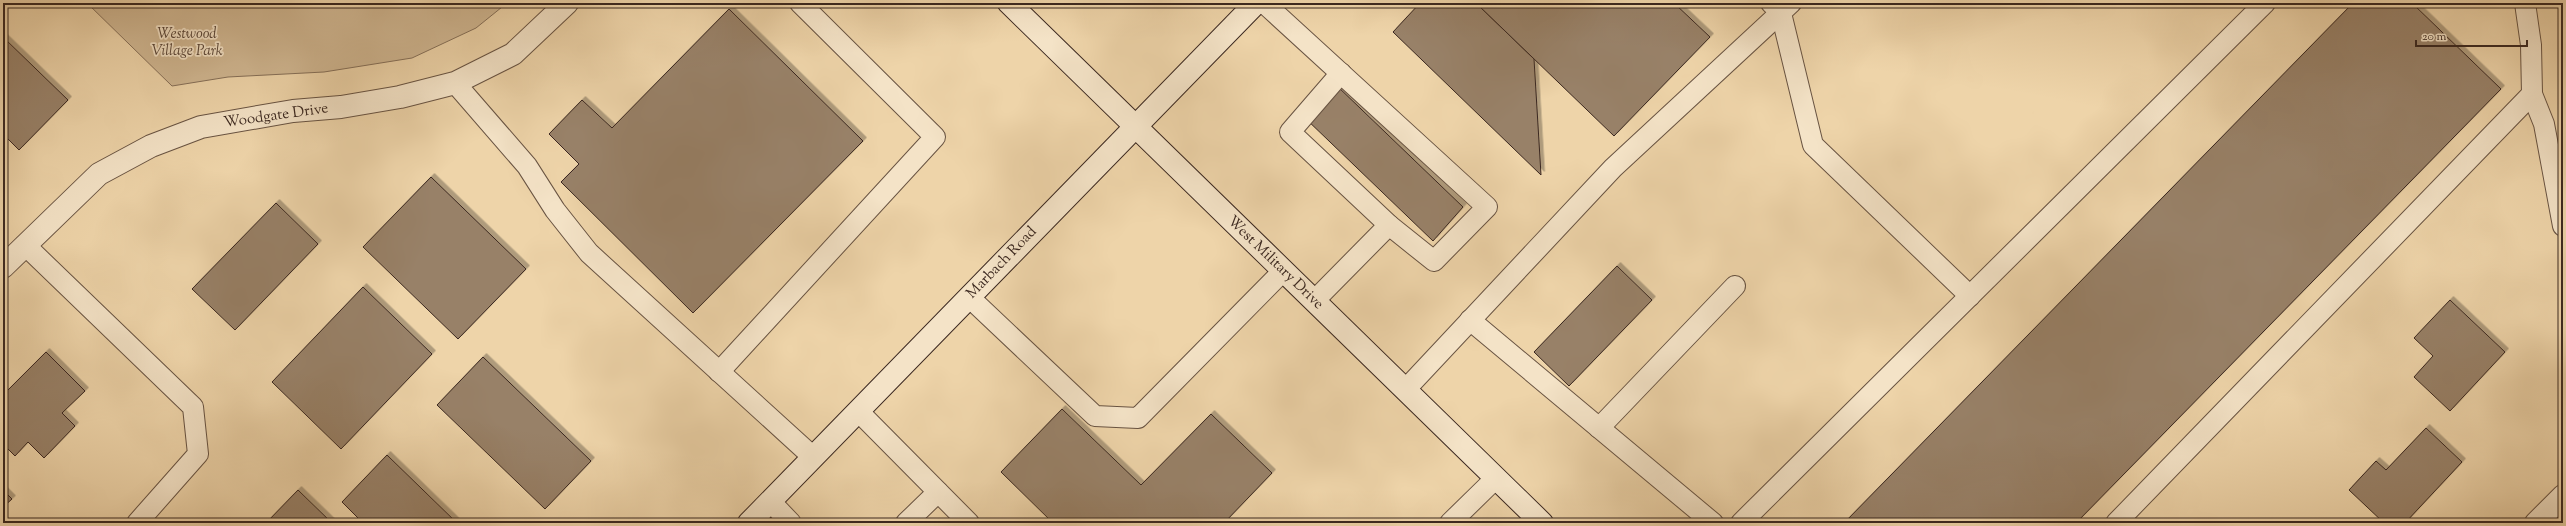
<svg xmlns="http://www.w3.org/2000/svg" width="2566" height="526" viewBox="0 0 2566 526" font-family="'Sorts Mill Goudy',serif">
  <style>
    .green { fill: #d0b792; stroke: #867059 }
    .building { fill: #988167; stroke: #3b2820; filter: url(#shadow) }
    .lines { fill: none; stroke-linecap: round; stroke-linejoin: round }
    .lane-casing { stroke: #685342; stroke-width: 22 }
    .street-casing { stroke: #685342; stroke-width: 24 }
    .secondary-casing { stroke: #3b2820; stroke-width: 24 }
    .lane { stroke: #f4e3c7; stroke-width: 20 }
    .street { stroke: #f4e3c7; stroke-width: 22 }
    .secondary { stroke: #f4e3c7; stroke-width: 22 }
    .labels { text-anchor: middle; dominant-baseline: central; stroke-width: 3.5; stroke-linejoin: round; paint-order: stroke }
    .park-label { font-size: 15px; font-style: italic; fill: #594537; stroke: #f4e3c7 }
    .street-label { font-size: 15px; fill: #3b2820; stroke: #f4e3c7 }
  </style>
  <defs>
    <filter id="shadow"><feDropShadow dx="3.5" dy="-3.5" stdDeviation="0" flood-color="#0004"/></filter>
  </defs>
  <rect width="100%" height="100%" fill="#eed4a9"/>
  <filter id="stains"><feTurbulence type="fractalNoise" baseFrequency=".005" numOctaves="4"/><feColorMatrix values="0 0 0 0 .2 0 0 0 0 .09 0 0 0 0 .02 0 0 0 .5 -.17"/></filter>
  <radialGradient id="worn" r=".72"><stop offset=".6" stop-color="#630" stop-opacity="0"/><stop offset="1" stop-color="#630" stop-opacity=".3"/></radialGradient>
  <!-- green -->
  <path class="green" d="M87,3H507L476,28L412,58L324,72L228,77L172,86Z"/>
  <!-- building -->
  <g class="building">
    <path d="M1420,3H1476L1534,59L1541,175L1393,32Z"/>
    <path d="M1476,3H1674L1710,37L1614,136Z"/>
    <path d="M2353,3H2412L2501,89L2076,523H1844Z"/>
    <path d="M729,9L863,141L693,313L561,182L579,164L549,134L582,100L612,128Z"/>
    <path d="M3,37L68,100L19,150L3,134Z"/>
    <path d="M1335,84L1463,207L1433,241L1304,117Z"/>
    <path d="M431,177L526,269L458,339L363,247Z"/>
    <path d="M276,203L318,244L235,330L192,289Z"/>
    <path d="M1617,266L1652,300L1569,386L1534,352Z"/>
    <path d="M363,287L432,354L341,449L272,382Z"/>
    <path d="M2450,300L2505,352L2450,411L2414,377L2433,356L2414,338Z"/>
    <path d="M46,352L85,391L62,413L75,426L44,458L28,442L15,456L3,444V395Z"/>
    <path d="M483,357L591,461L545,509L437,405Z"/>
    <path d="M1062,409L1141,485L1211,414L1272,473L1224,523H1053L1001,472Z"/>
    <path d="M2426,428L2462,462L2405,523H2384L2349,490L2376,461L2386,470Z"/>
    <path d="M387,455L457,523H363L342,502Z"/>
    <path d="M3,490L12,499L3,507Z"/>
    <path d="M298,490L332,523H266Z"/>
  </g>
  <g class="lines">
    <defs>
      <g id="lane">
        <path d="M1264,3L1487,207L1434,261L1389,225L1314,301"/>
        <path d="M1771,3L1781,13L1813,145L1970,296"/>
        <path d="M1341,73L1290,132L1389,225"/>
        <path d="M455,83L527,166L555,210L589,253L813,457"/>
        <path d="M2532,94L2544,124L2563,226"/>
        <path d="M25,245L193,407L198,454L137,523"/>
        <path d="M969,297L1095,416L1138,418L1283,271"/>
        <path d="M1470,320L1713,523"/>
        <path d="M719,372L935,137L800,3"/>
        <path d="M1405,390L1613,168L1791,3"/>
        <path d="M858,411L969,523"/>
        <path d="M1599,428L1735,286"/>
        <path d="M770,501L791,523"/>
        <path d="M906,523L938,492"/>
        <path d="M1450,523L1496,478"/>
        <path d="M1741,523L2265,3"/>
        <path d="M2116,523L2532,94L2531,45L2525,3"/>
      </g>
      <g id="street">
        <path d="M3,267L99,174L151,146L201,127L293,111L341,107L400,97L455,83L513,54L567,3"/>
        <path d="M2536,523L2563,496"/>
      </g>
      <g id="secondary">
        <path d="M1009,3L1542,523"/>
        <path d="M749,523L1256,3"/>
      </g>
    </defs>
    <!-- lane casing -->
    <use href="#lane" class="lane-casing"/>
    <!-- street casing -->
    <use href="#street" class="street-casing"/>
    <!-- secondary casing -->
    <use href="#secondary" class="secondary-casing"/>
    <!-- lane -->
    <use href="#lane" class="lane"/>
    <!-- street -->
    <use href="#street" class="street"/>
    <!-- secondary -->
    <use href="#secondary" class="secondary"/>
  </g>
  <g class="labels">
    <!-- park labels -->
    <g class="park-label">
      <text x="187" y="34">Westwood<tspan x="187" dy="17">Village Park</tspan></text>
    </g>
    <!-- street labels -->
    <g class="street-label">
      <text transform="translate(276 116) rotate(-8)">Woodgate Drive</text>
      <text transform="translate(1002 263) rotate(-46)">Marbach Road</text>
      <text transform="translate(1275 263) rotate(44)">West Military Drive</text>
    </g>
  </g>
  <!-- margin -->
  <rect width="2566" height="526" fill="none" stroke="#eed4a9" stroke-width="16"/>
  <rect x="4" y="4" width="2558" height="518" fill="none" stroke="#3b2820" stroke-width="2"/>
  <rect x="8" y="8" width="2550" height="510" fill="none" stroke="#3b2820"/>
  <!-- scale -->
  <path d="M2416 40v6h111v-6" fill="none" stroke="#3b2820" stroke-width="2"/>
  <text x="2422" y="40" font-size="12" fill="#3b2820" stroke="#f4e3c7" stroke-width="3" paint-order="stroke">20 m</text>
  <rect width="100%" height="100%" filter="url(#stains)"/>
  <rect width="100%" height="100%" fill="url(#worn)"/>
</svg>
